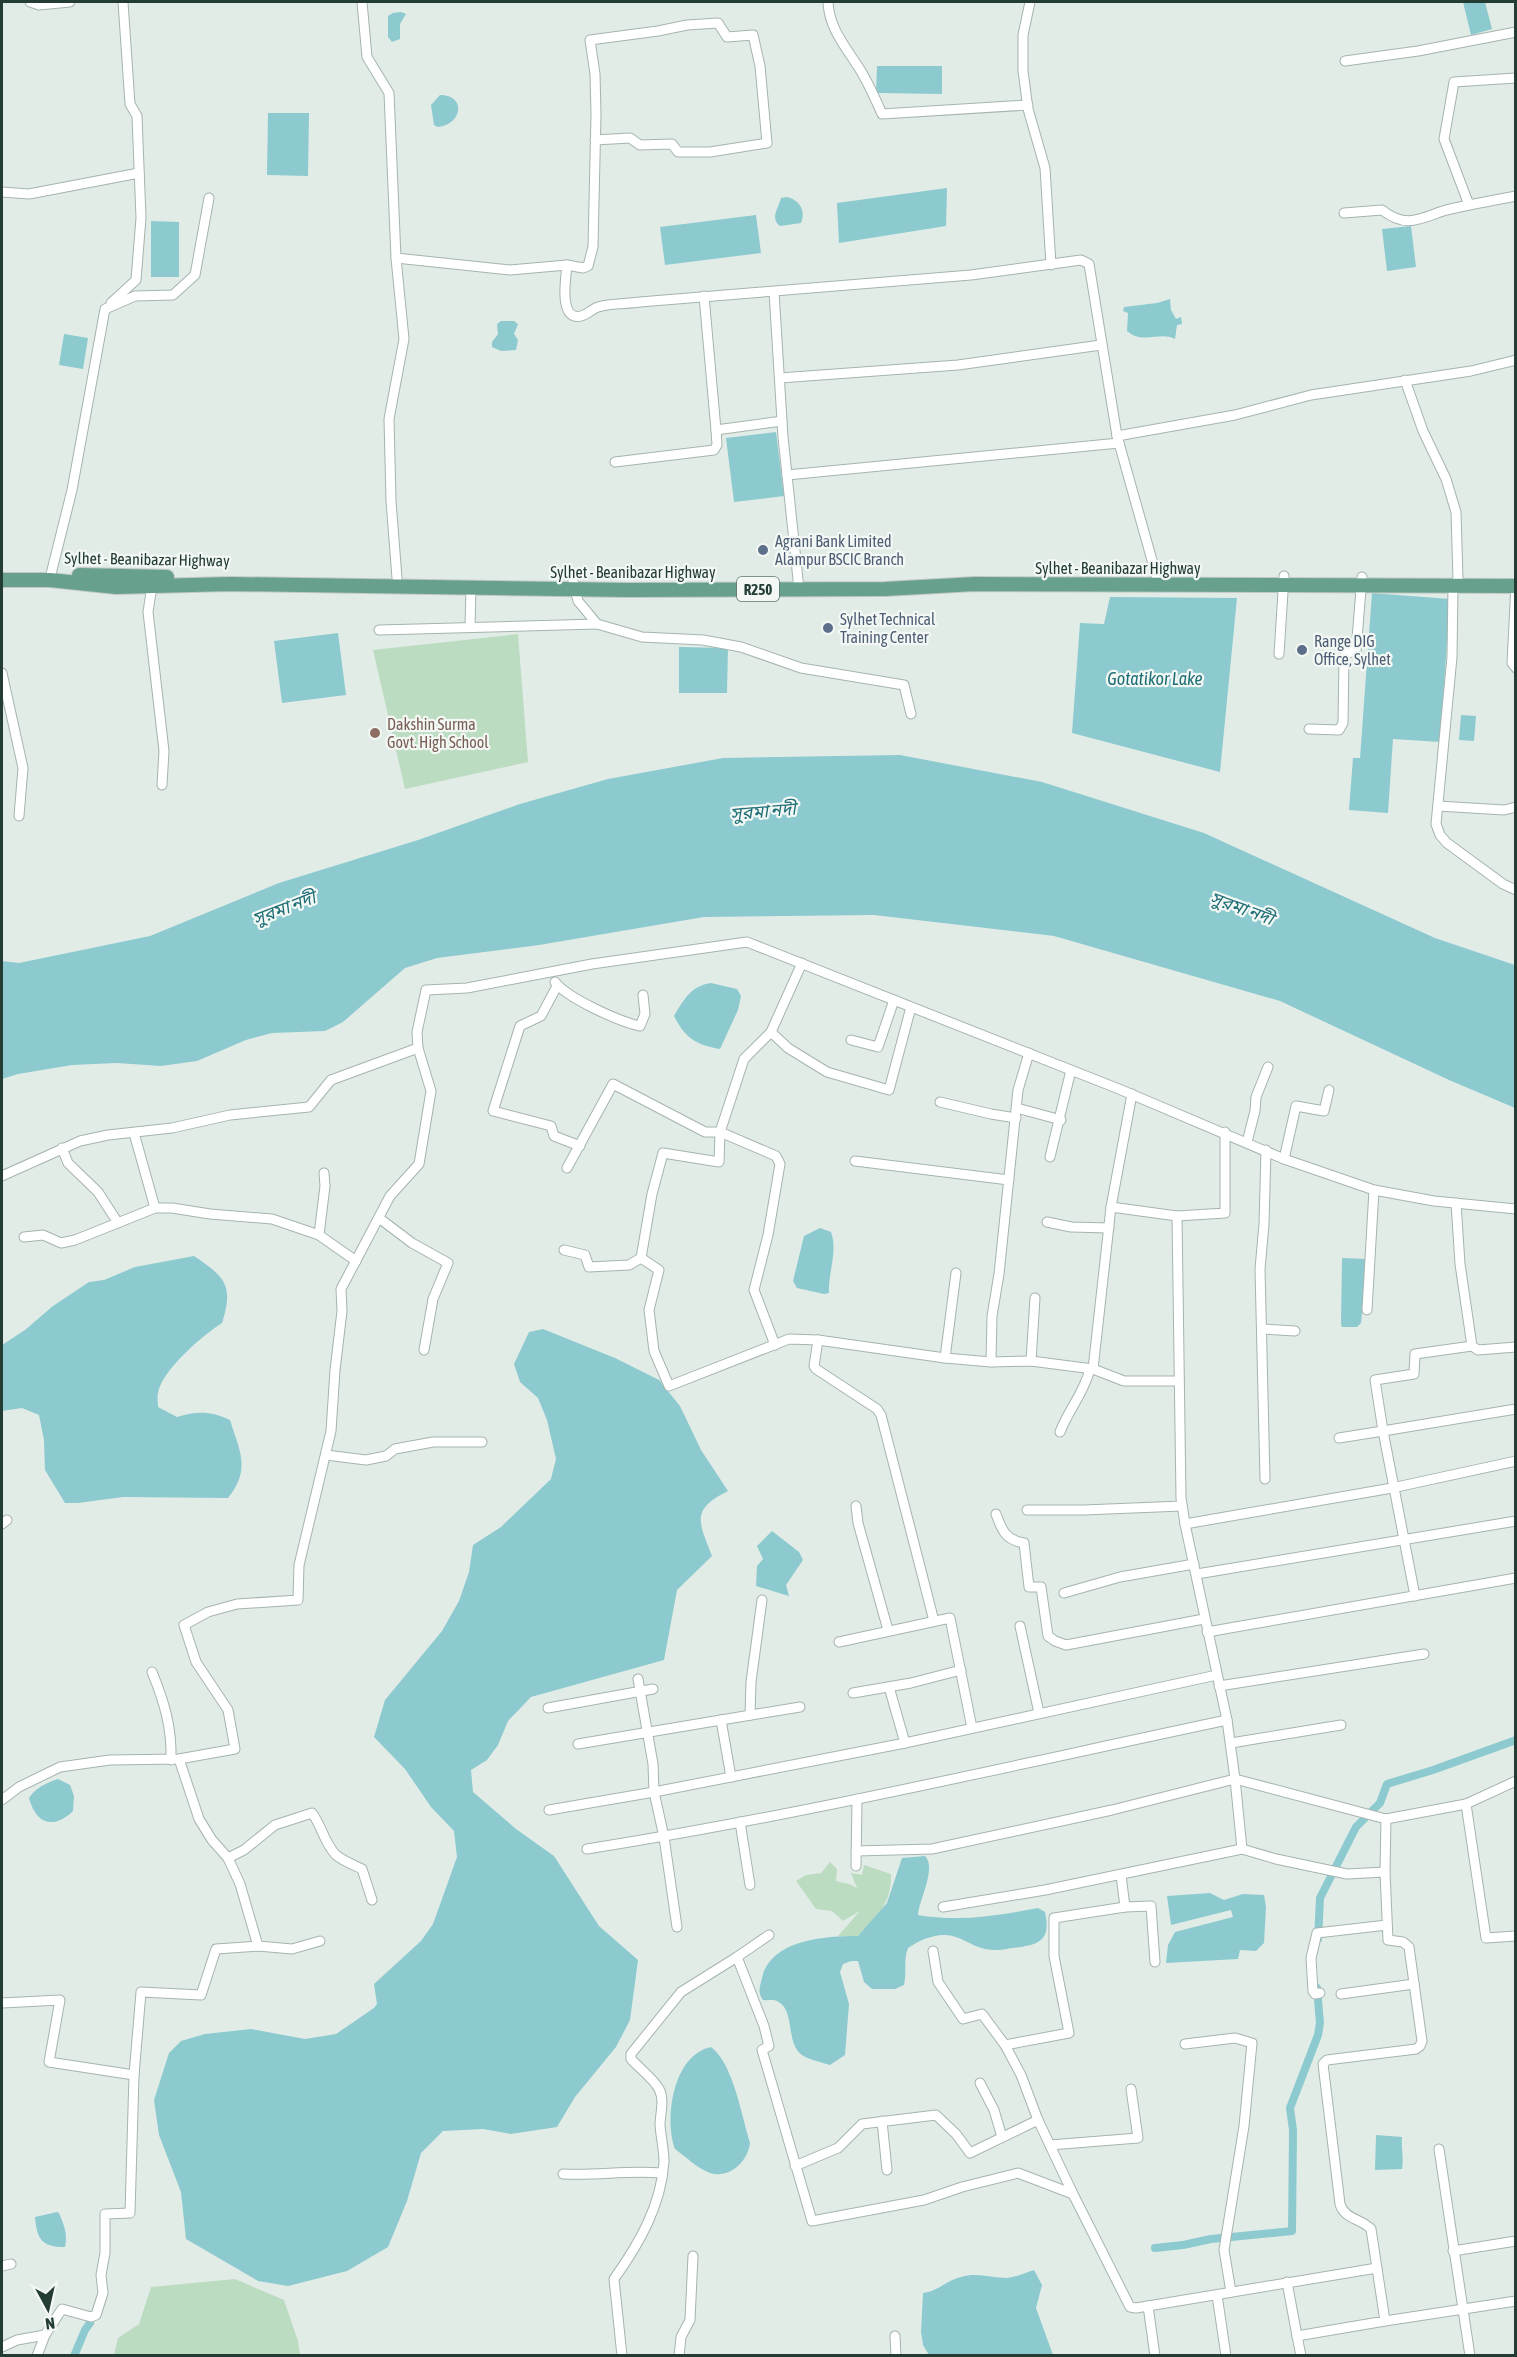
<svg xmlns="http://www.w3.org/2000/svg" width="1517" height="2357" viewBox="0 0 1517 2357" font-family="'Asap Condensed','Noto Sans Bengali',sans-serif">
  <style>
    .green { fill: #bcdcc2 }
    .water { fill: #8ccacf }
    .lines { fill: none; stroke-linecap: round; stroke-linejoin: round }
    .canal { stroke: #8ccacf; stroke-width: 8 }
    .street-casing { stroke: #a5b4ae; stroke-width: 11 }
    .primary-casing { stroke: #c1c8c6; stroke-width: 16 }
    .street { stroke: #fff; stroke-width: 9 }
    .primary { stroke: #68a08e; stroke-width: 14 }
    .service-dot { fill: #5c6f8a; stroke: #f3f8f5; stroke-width: 2 }
    .education-dot { fill: #8d6e63; stroke: #f3f8f5; stroke-width: 2 }
    .labels { text-anchor: middle; dominant-baseline: central; stroke-width: 4.5; stroke-linejoin: round; paint-order: stroke }
    .shield { fill: #f3f8f5; stroke: #61746e; stroke-width: 1.5 }
    .shield-label { font-size: 15px; font-weight: bold; fill: #233c34 }
    .service-label { font-size: 16px; fill: #4e5e75; stroke: #f3f8f5; text-anchor: start }
    .street-label { font-size: 16px; fill: #233c34; stroke: #f3f8f5 }
    .education-label { font-size: 16px; fill: #785e54; stroke: #f3f8f5; text-anchor: start }
    .water-label { font-size: 18px; font-style: italic; fill: #1f6e76; stroke: #f3f8f5 }
  </style>
  <rect width="100%" height="100%" fill="#e2ece7"/>
  <!-- green -->
  <g class="green">
    <path d="M518,634L528,762L405,789L373,650Z"/>
    <path d="M830,1862L837,1869L836,1881L849,1884L857,1888L851,1873L862,1875L864,1865L891,1874C892,1903 877,1917 858,1936H838L860,1911L843,1921L832,1911L816,1909L796,1881L806,1875L821,1873Z"/>
    <path d="M235,2279L284,2300L298,2341L300,2355H114L118,2338L139,2324L151,2287Z"/>
  </g>
  <!-- water -->
  <g class="water">
    <path d="M1463,2H1485L1492,29L1471,35Z"/>
    <path d="M401,12L406,14L400,24V39L392,42L388,37V16L393,13Z"/>
    <path d="M877,66H942V94L876,93Z"/>
    <path d="M440,95C466,95 463,124 438,127L434,125L431,105Z"/>
    <path d="M268,113H309L308,176L267,175Z"/>
    <path d="M947,188L946,226L839,243L837,203Z"/>
    <path d="M787,197C800,200 806,211 801,223L780,226C770,218 778,209 781,198Z"/>
    <path d="M756,215L761,253L665,265L660,227Z"/>
    <path d="M151,221L179,222V277H151Z"/>
    <path d="M1411,226L1416,267L1387,271L1382,229Z"/>
    <path d="M1170,299L1171,310L1176,319L1181,317L1182,324L1177,325L1175,339C1160,331 1143,345 1127,331L1128,313L1123,311L1124,307L1157,303Z"/>
    <path d="M501,321H514L518,324L514,334L518,340L516,350L501,351L492,347V342L498,334L497,324Z"/>
    <path d="M64,334L88,338L83,369L59,365Z"/>
    <path d="M776,432L784,496L734,502L726,438Z"/>
    <path d="M1372,593L1450,599L1440,742L1393,739L1388,813L1349,810L1353,758H1360Z"/>
    <path d="M1110,597L1237,598L1220,772L1072,733L1080,623L1104,624Z"/>
    <path d="M338,633L346,695L282,703L274,641Z"/>
    <path d="M679,647L728,648L727,693H679Z"/>
    <path d="M1461,715L1476,716L1474,741L1459,740Z"/>
    <path d="M900,755L1042,782L1204,833L1435,938L1515,965V1108L1449,1080L1280,1001L1054,936L874,915L704,917L539,945L437,958L405,968L343,1022L325,1031L272,1033L246,1040L197,1061L161,1066L117,1063L72,1065L18,1074L2,1079V961L19,963L150,936L279,883L418,840L520,804L608,779L723,758Z"/>
    <path d="M711,983L737,989L741,996L738,1010L720,1049C696,1045 685,1038 674,1016C684,999 691,986 711,983Z"/>
    <path d="M820,1228L831,1232C838,1251 828,1273 829,1293L824,1294L797,1288L793,1281L804,1236Z"/>
    <path d="M194,1256C225,1277 234,1285 222,1323C203,1335 162,1370 158,1393C157,1397 158,1402 158,1407L177,1417C197,1411 211,1411 230,1420C240,1452 251,1469 228,1498L123,1497L78,1503H65L45,1470L44,1440L39,1415L22,1408L2,1411V1345L25,1330L53,1306L89,1282L104,1280L135,1267Z"/>
    <path d="M1342,1258L1367,1259L1361,1323L1357,1327H1342L1341,1324Z"/>
    <path d="M543,1329L615,1358L659,1380L680,1406L701,1450L728,1491C690,1510 699,1522 712,1556L677,1590L664,1660L531,1697L508,1721L498,1745L487,1760L471,1770L473,1792L516,1829L554,1856L599,1926L638,1960L630,2020L616,2047L575,2097L557,2127L511,2134L483,2129L443,2131L421,2153L407,2201L388,2247L347,2271L288,2286L258,2281L186,2239L181,2192L159,2135L154,2100L169,2053L181,2041L205,2034L251,2029L305,2039L336,2034L374,2008L377,2004L374,1984L421,1941L433,1924L457,1857L454,1831L431,1807L405,1769L374,1737L385,1700L442,1631L459,1601L469,1572L473,1545L501,1527L551,1479L556,1459L547,1420L538,1398L520,1382L514,1364L529,1332Z"/>
    <path d="M772,1531L799,1552L803,1560L786,1585L789,1596L756,1586L757,1566L763,1559L757,1546Z"/>
    <path d="M58,1779L70,1785L74,1796L73,1811C53,1830 36,1824 29,1798C35,1788 46,1783 58,1779Z"/>
    <path d="M925,1856C937,1868 919,1900 918,1915C959,1922 997,1916 1038,1908L1045,1912C1052,1942 1037,1945 1012,1948C1003,1950 994,1951 985,1949C971,1946 961,1936 946,1935C933,1934 918,1941 908,1948C903,1961 907,1972 904,1985L895,1989H872L864,1982L858,1961H851L843,1964L840,1972L849,2004L845,2055L830,2065C821,2062 809,2060 802,2055C785,2043 796,2010 777,2001C773,1999 767,2001 763,2000C757,1992 760,1987 762,1978C771,1939 826,1936 858,1936L887,1903L902,1858Z"/>
    <path d="M1210,1893L1224,1900L1243,1894L1264,1895L1266,1907L1264,1943L1256,1951L1240,1950L1238,1959L1166,1963L1168,1945L1175,1932L1233,1917L1231,1910L1171,1925L1167,1896Z"/>
    <path d="M711,2047C733,2063 742,2117 750,2143C748,2161 730,2179 710,2173C698,2169 685,2156 675,2149C664,2118 673,2055 711,2047Z"/>
    <path d="M1376,2135L1402,2137C1401,2148 1404,2158 1402,2169L1375,2170Z"/>
    <path d="M57,2212L59,2213C64,2225 68,2235 65,2247C42,2247 37,2240 35,2217Z"/>
    <path d="M1034,2270L1042,2285L1036,2308L1053,2355H929L923,2345L921,2332L923,2293C939,2291 945,2281 961,2277C977,2272 991,2278 1007,2278C1016,2277 1025,2273 1034,2270Z"/>
  </g>
  <g class="lines">
    <!-- canal -->
    <g class="canal">
      <path d="M1318,1939L1320,1898L1356,1827L1380,1803L1387,1784L1433,1770L1516,1740"/>
      <path d="M1155,2248L1183,2245L1211,2239L1292,2231L1293,2130L1290,2108L1318,2035L1320,2023L1317,1988"/>
      <path d="M74,2356L85,2330L90,2323"/>
    </g>
    <defs>
      <g id="street">
        <path d="M30,2L39,5L70,2"/>
        <path d="M362,2L367,57L389,93L396,258L404,339L389,419L391,501L397,578"/>
        <path d="M828,2C829,28 845,46 859,68C868,82 875,98 882,114L1028,105"/>
        <path d="M1030,2L1023,35V71L1028,109L1045,168L1051,265"/>
        <path d="M1345,61L1418,51L1516,32"/>
        <path d="M1516,78L1454,82L1444,139L1469,205L1516,196"/>
        <path d="M2,192L29,194L139,173"/>
        <path d="M1344,213L1382,210C1404,227 1416,221 1440,212C1449,209 1459,207 1469,205"/>
        <path d="M396,258L510,270L567,265L583,268L588,266L593,247L596,114L595,74L590,40L658,31L687,25L718,23L727,37L753,35L760,66L767,143L710,152H678L672,144L640,145L630,138L595,140"/>
        <path d="M567,265C566,277 558,321 581,316C587,315 592,309 598,307C610,303 627,304 640,302L971,275L1081,260L1089,264L1117,436L1157,578V585"/>
        <path d="M774,292L783,437L799,589"/>
        <path d="M704,296L716,430L782,421"/>
        <path d="M111,303L136,280L141,218L137,116L130,104L123,2"/>
        <path d="M780,378L958,365L1101,345"/>
        <path d="M1405,380L1423,431L1446,479L1456,512L1458,579L1453,587L1452,657L1436,824L1440,835L1447,843L1503,884L1516,890"/>
        <path d="M1117,436L1235,415L1311,395L1471,371L1516,360"/>
        <path d="M615,462L714,450L717,445L716,430"/>
        <path d="M787,475L1119,443"/>
        <path d="M51,574L72,490L105,309L135,296L173,295L195,275L209,198"/>
        <path d="M573,581L578,601L597,624L642,637L703,640L741,647L801,668L904,685L911,714"/>
        <path d="M1516,584L1512,663L1516,668"/>
        <path d="M152,586L148,612L164,751L162,785"/>
        <path d="M470,627L471,587"/>
        <path d="M379,630L597,624"/>
        <path d="M1279,654L1284,576"/>
        <path d="M2,673L23,768L19,816"/>
        <path d="M1309,729L1339,730L1343,723L1344,657L1347,653L1356,651L1362,577"/>
        <path d="M1438,806L1504,810L1516,807"/>
        <path d="M802,963L771,1032L744,1059L720,1132L719,1162L663,1153L652,1194L641,1258L659,1270L649,1310L654,1351L669,1386L789,1339L818,1340L945,1358L991,1362L1031,1361L1093,1369"/>
        <path d="M555,982C567,998 620,1022 640,1026L645,1014L643,995"/>
        <path d="M557,986L541,1016L520,1026L493,1111L551,1126L554,1136L580,1146"/>
        <path d="M771,1032L788,1048L827,1072L889,1090L911,1007"/>
        <path d="M851,1040L878,1047L894,1000"/>
        <path d="M1132,1094L1111,1207L1093,1369L1124,1381H1179"/>
        <path d="M940,1102L991,1114L1016,1118"/>
        <path d="M1017,1108L1061,1120"/>
        <path d="M1225,1132V1213L1177,1216L1181,1498L1185,1524L1227,1720L1235,1779L1242,1849L1276,1859L1347,1874L1385,1872L1388,1940L1403,1942L1409,1947L1422,2041L1420,2046L1416,2049L1327,2060L1323,2064L1340,2204C1344,2219 1362,2219 1371,2229L1385,2321L1297,2336L1301,2356"/>
        <path d="M134,1133L155,1208"/>
        <path d="M1247,1142L1255,1111L1256,1097L1268,1067"/>
        <path d="M62,1148L68,1163L98,1192L118,1223"/>
        <path d="M1050,1157L1071,1070"/>
        <path d="M1284,1159L1296,1106L1324,1111L1329,1090"/>
        <path d="M855,1161L1009,1180"/>
        <path d="M567,1168L613,1084L705,1132H720L776,1156L780,1164L768,1235L754,1290L775,1345"/>
        <path d="M2,1176L80,1141L108,1135L172,1128L230,1115L309,1107L331,1080L418,1048L417,1032L426,990L467,988L592,964L747,942L1119,1089L1284,1159L1374,1190L1434,1201L1516,1209"/>
        <path d="M1456,1203L1460,1264L1472,1346L1478,1350L1516,1347"/>
        <path d="M1111,1207L1177,1216"/>
        <path d="M379,1218L412,1243L448,1263L433,1299L424,1350"/>
        <path d="M1047,1222L1071,1227L1109,1228"/>
        <path d="M319,1235L325,1186L324,1173"/>
        <path d="M24,1237L43,1235L61,1243L75,1240L155,1208H172L210,1214L272,1219L319,1235L356,1261"/>
        <path d="M564,1250L585,1255L589,1267L629,1265L641,1258"/>
        <path d="M1367,1310L1374,1190"/>
        <path d="M1262,1329L1295,1331"/>
        <path d="M818,1340L814,1366L816,1369L877,1409L881,1415L934,1621"/>
        <path d="M945,1358L956,1273"/>
        <path d="M1031,1361L1035,1298"/>
        <path d="M991,1362L992,1316L999,1274L1018,1090L1029,1053"/>
        <path d="M1060,1432C1069,1409 1084,1393 1090,1369"/>
        <path d="M1339,1438L1383,1431L1375,1380L1414,1374L1415,1354L1472,1346"/>
        <path d="M326,1455L366,1460L386,1456L395,1449L433,1442H482"/>
        <path d="M1265,1479L1260,1269L1264,1224L1266,1150"/>
        <path d="M856,1506L858,1523L888,1630"/>
        <path d="M1027,1510H1084L1182,1506"/>
        <path d="M996,1514C1002,1531 1006,1540 1024,1543L1029,1587H1041L1048,1636L1055,1641L1066,1645L1204,1619"/>
        <path d="M2,1524L7,1520"/>
        <path d="M1185,1524L1392,1488L1516,1461"/>
        <path d="M1197,1574L1516,1521"/>
        <path d="M1064,1593L1120,1577L1194,1564"/>
        <path d="M1415,1596L1383,1431L1516,1409"/>
        <path d="M1020,1626L1039,1713"/>
        <path d="M1207,1632L1516,1578"/>
        <path d="M839,1642L950,1618L972,1728"/>
        <path d="M152,1672C164,1701 172,1727 171,1760"/>
        <path d="M638,1679L653,1764L654,1792L664,1837L677,1927"/>
        <path d="M1219,1686L1424,1654"/>
        <path d="M889,1687L905,1743"/>
        <path d="M853,1693L911,1683L961,1670"/>
        <path d="M548,1708L653,1689"/>
        <path d="M750,1715L751,1682L762,1600"/>
        <path d="M721,1720L800,1707"/>
        <path d="M1231,1743L1341,1725"/>
        <path d="M578,1744L721,1720L731,1777"/>
        <path d="M179,1759L199,1819L212,1840L228,1858L240,1884L258,1946"/>
        <path d="M2,1800L19,1787L60,1767L110,1760L179,1759L235,1749L228,1710L196,1662L184,1625L208,1612L237,1604L298,1600L299,1565L331,1431L335,1370L342,1311L341,1289L390,1196L419,1164L431,1091L418,1048"/>
        <path d="M1466,1804L1486,1938L1516,1936"/>
        <path d="M549,1810L654,1792L905,1743L1217,1675"/>
        <path d="M740,1822L750,1885"/>
        <path d="M587,1849C802,1815 1014,1765 1227,1720"/>
        <path d="M856,1851L932,1849L1112,1810L1235,1779L1386,1819L1466,1804L1516,1781"/>
        <path d="M228,1858L244,1850L275,1825L312,1813C322,1826 324,1843 336,1855C343,1861 354,1865 362,1869L372,1900"/>
        <path d="M856,1866L857,1799"/>
        <path d="M1385,1872L1386,1819"/>
        <path d="M1121,1875L1125,1907"/>
        <path d="M943,1907L1045,1890L1242,1849"/>
        <path d="M933,1951L938,1982L963,2019L982,2014L1005,2045L1021,2075L1038,2120L1073,2194L1130,2307L1136,2308L1377,2268"/>
        <path d="M737,1957L764,2026L769,2046L762,2050L812,2221L924,2200L962,2187L1018,2173L1073,2194"/>
        <path d="M1320,1993L1315,1994L1313,1991L1311,1958L1317,1933L1387,1925"/>
        <path d="M1341,1994L1414,1984"/>
        <path d="M2,2003L60,2000L49,2062L134,2075L141,1992L201,1995L216,1949L258,1946L292,1949L320,1941"/>
        <path d="M1185,2044L1235,2038L1252,2043L1244,2126L1224,2250L1231,2292"/>
        <path d="M1005,2045L1069,2033L1054,1956V1918L1125,1907L1151,1906L1155,1962"/>
        <path d="M980,2083L994,2110L1002,2137"/>
        <path d="M882,2121L887,2170"/>
        <path d="M1050,2145L1138,2138L1131,2089"/>
        <path d="M1439,2149L1470,2356"/>
        <path d="M795,2166L838,2148L862,2124L936,2115L956,2134L970,2153L1038,2120"/>
        <path d="M563,2174C597,2176 627,2170 661,2173"/>
        <path d="M1453,2251L1516,2241"/>
        <path d="M2,2266L11,2264"/>
        <path d="M1287,2282L1297,2336"/>
        <path d="M1217,2295L1226,2356"/>
        <path d="M1148,2306L1155,2356"/>
        <path d="M1385,2321L1516,2301"/>
        <path d="M895,2336L896,2356"/>
        <path d="M2,2347L17,2340L45,2335"/>
        <path d="M37,2356L45,2335L62,2309L91,2317L96,2315L103,2293L101,2275L105,2253V2214L130,2213L134,2075"/>
        <path d="M622,2356L614,2279C639,2244 661,2206 664,2162C664,2150 661,2138 660,2125C660,2114 665,2100 659,2089C653,2078 640,2069 631,2059V2054L681,1992L737,1957L769,1935"/>
        <path d="M679,2356L681,2337L690,2320L693,2256"/>
      </g>
      <g id="primary">
        <path d="M79,575L167,577"/>
        <path d="M2,580H50L116,587L230,584L626,590L885,589L975,584L1516,586"/>
      </g>
    </defs>
    <!-- street casing -->
    <use href="#street" class="street-casing"/>
    <!-- primary casing -->
    <use href="#primary" class="primary-casing"/>
    <!-- street -->
    <use href="#street" class="street"/>
    <!-- primary -->
    <use href="#primary" class="primary"/>
  </g>
  <!-- markers -->
  <g class="service-dot">
    <circle cx="763" cy="550" r="6"/>
    <circle cx="828" cy="628" r="6"/>
    <circle cx="1302" cy="650" r="6"/>
  </g>
  <circle class="education-dot" cx="375" cy="733" r="6"/>
  <g class="labels">
    <!-- shield labels -->
    <rect class="shield" x="737" y="577" width="42" height="24" rx="4.5"/>
    <g class="shield-label">
      <text x="758" y="589">R250</text>
    </g>
    <!-- service labels -->
    <g class="service-label">
      <text x="775" y="541">Agrani Bank Limited<tspan x="775" dy="18">Alampur BSCIC Branch</tspan></text>
      <text x="840" y="619">Sylhet Technical<tspan x="840" dy="18">Training Center</tspan></text>
      <text x="1314" y="641">Range DIG<tspan x="1314" dy="18">Office, Sylhet</tspan></text>
    </g>
    <!-- street labels -->
    <g class="street-label">
      <text transform="translate(147 559) rotate(1)">Sylhet - Beanibazar Highway</text>
      <text x="1118" y="568">Sylhet - Beanibazar Highway</text>
      <text x="633" y="572">Sylhet - Beanibazar Highway</text>
    </g>
    <!-- education labels -->
    <g class="education-label">
      <text x="387" y="724">Dakshin Surma<tspan x="387" dy="18">Govt. High School</tspan></text>
    </g>
    <!-- water labels -->
    <g class="water-label">
      <text x="1155" y="678">Gotatikor Lake</text>
      <text transform="translate(763 811) rotate(-5)">সুরমা নদী</text>
      <text transform="translate(284 908) rotate(-21)">সুরমা নদী</text>
      <text transform="translate(1242 908) rotate(20)">সুরমা নদী</text>
    </g>
  </g>
  <!-- border -->
  <rect width="1517" height="2357" fill="none" stroke="#233c34" stroke-width="6"/>
  <!-- north arrow -->
  <g transform="translate(48 2309) rotate(172)" stroke="#f3f8f5" stroke-width="4.5" paint-order="stroke">
  <path d="M0-4.5L10 22L0 15L-10 22Z" fill="#233c34"/>
  <text y="-9" font-size="16" font-weight="bold" text-anchor="middle" fill="#233c34">N</text>
  </g>
</svg>
